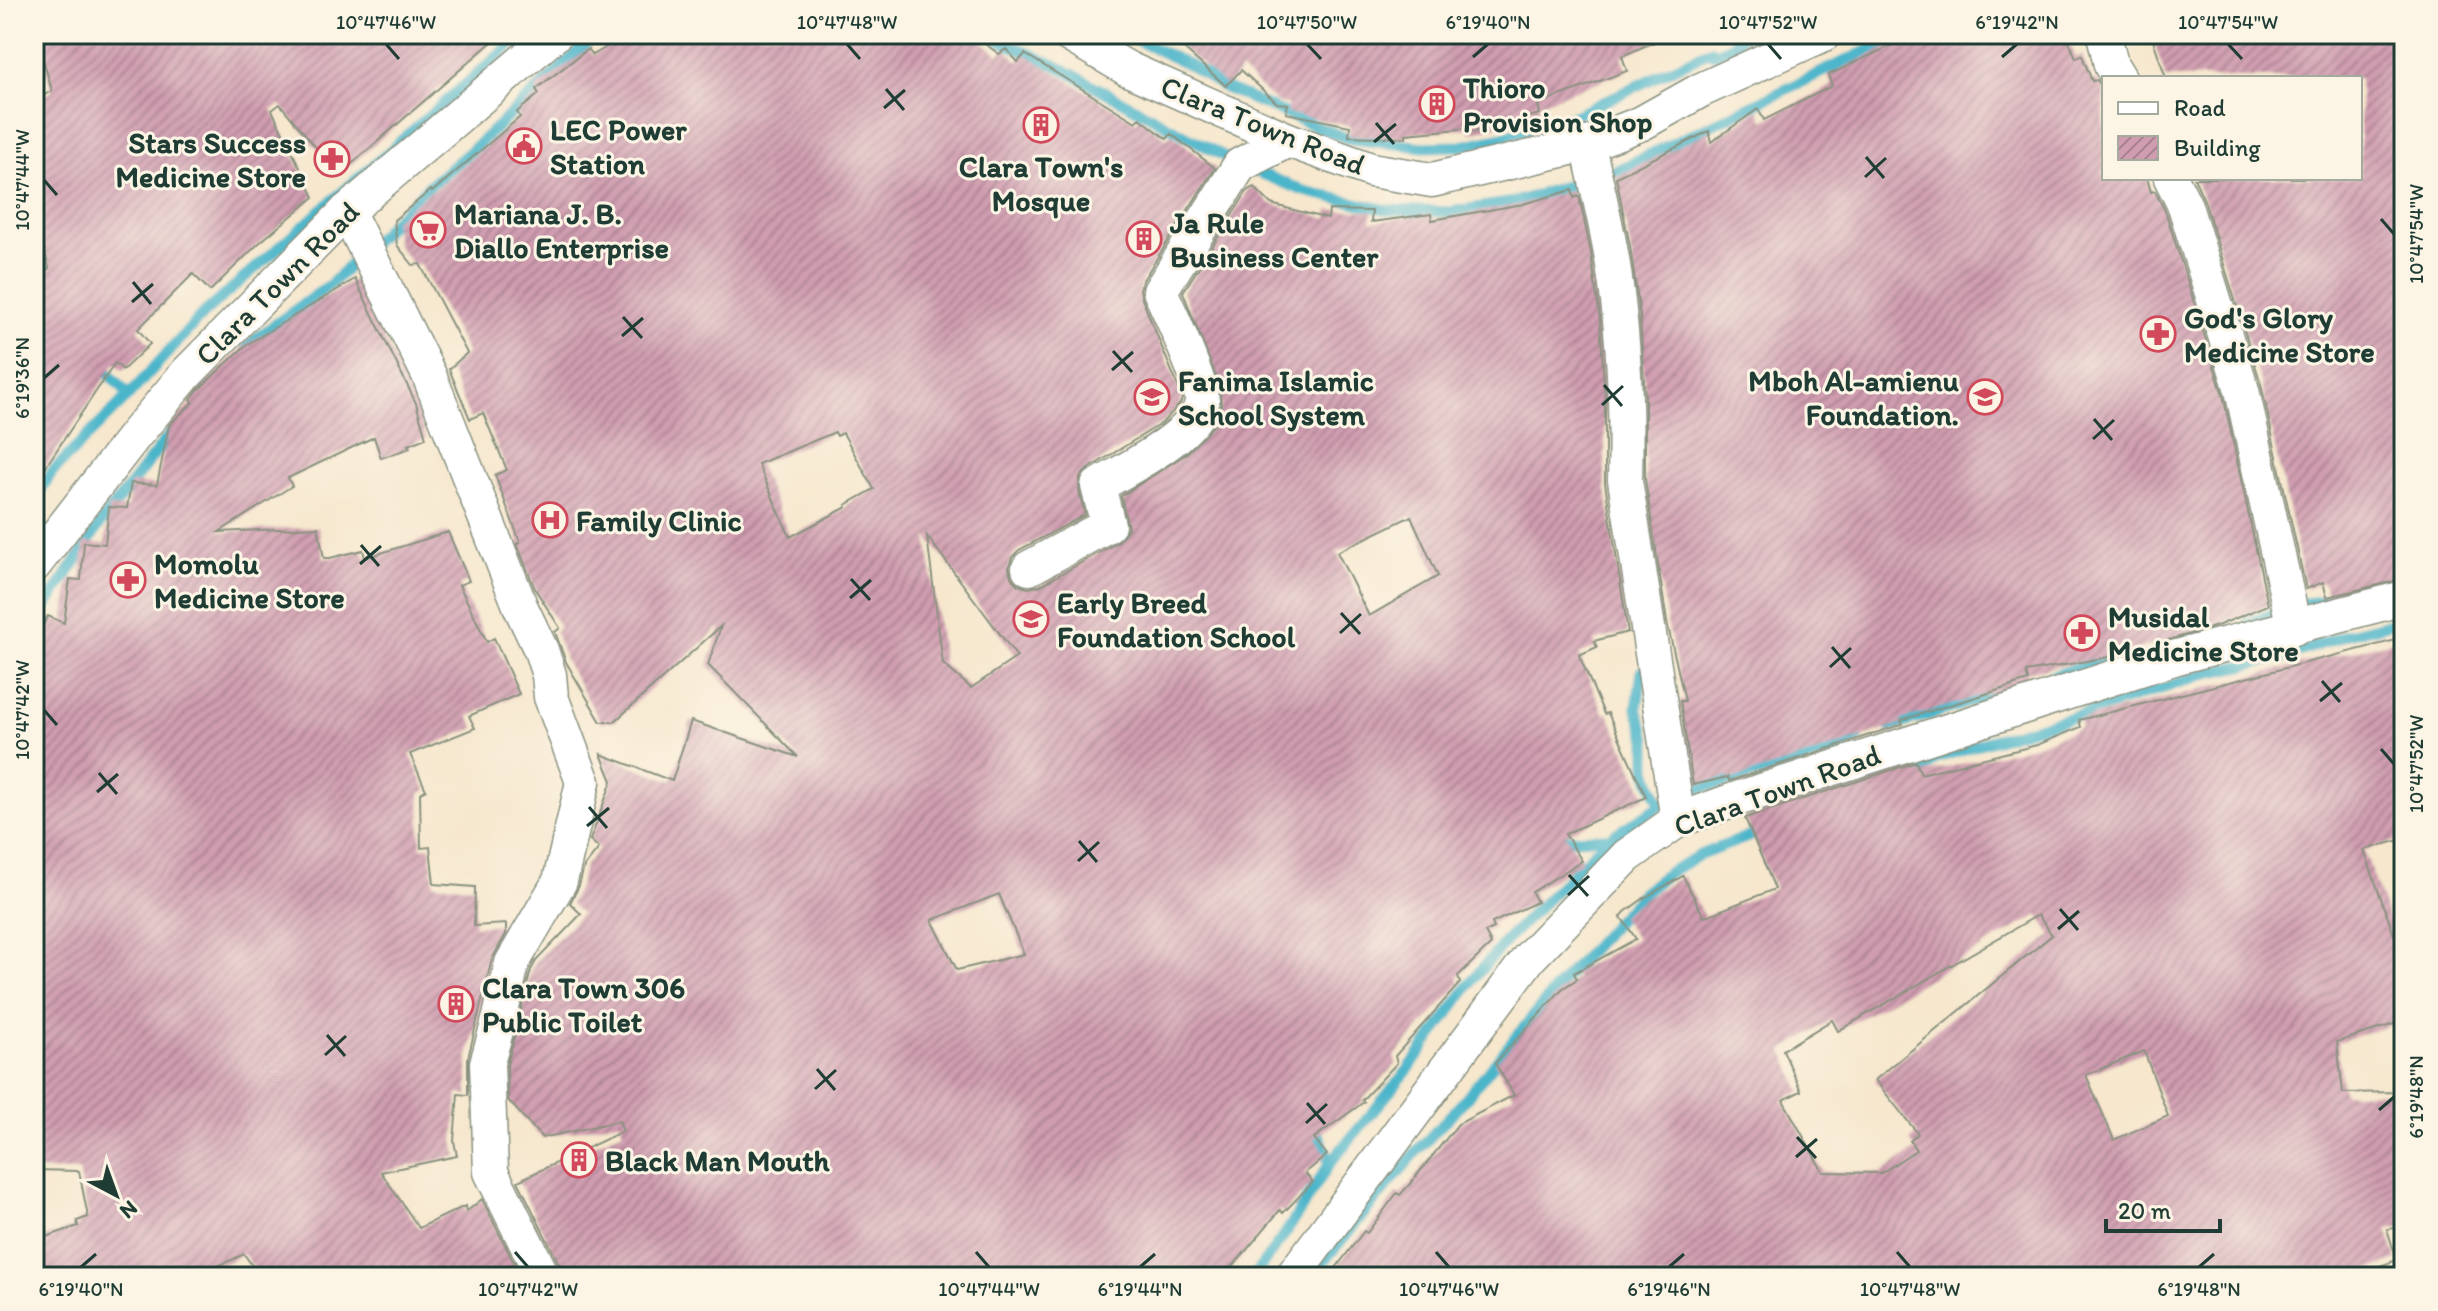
<svg xmlns="http://www.w3.org/2000/svg" width="2438" height="1311" viewBox="0 0 2438 1311" font-family="Itim,sans-serif">
  <style>
    .lines { fill: none; stroke-linecap: round; stroke-linejoin: round }
    .stream { stroke: #4cb5ca; stroke-width: 11 }
    .building { fill: url(#building-hatch); fill-rule: evenodd }
    .minor-casing { stroke: #8a9280; stroke-width: 37 }
    .minor { stroke: #fff; stroke-width: 34 }
    .ticks { fill: none; stroke: #1f3d34; stroke-width: 3 }
    .labels { text-anchor: middle; dominant-baseline: central; stroke-width: 6; stroke-linejoin: round; paint-order: stroke }
    .poi-label { font-size: 30px; font-weight: bold; fill: #1f3d34; stroke: #fcf5e5; text-anchor: start }
    .street-label { font-size: 30px; fill: #1f3d34; stroke: #fcf5e5 }
    .neatline { fill: none; stroke: #1f3d34; stroke-width: 3 }
    .ticks-label { font-size: 20px; text-anchor: middle; fill: #1f3d34 }
  </style>
  <defs>
    <pattern id="building-hatch" width="6" height="6" patternUnits="userSpaceOnUse" patternTransform="scale(2)"><rect width="6" height="6" fill="#d09db0"/><path d="M-1 1l2-2M0 6l6-6M5 7l2-2" fill="none" stroke="#a88190"/></pattern>
  </defs>
  <rect width="100%" height="100%" fill="#fcf5e5"/>
  <filter id="ink" filterUnits="userSpaceOnUse"><feTurbulence type="fractalNoise" baseFrequency=".0125" numOctaves="2"/><feDisplacementMap in="SourceGraphic" scale="16" xChannelSelector="R" yChannelSelector="G"/><feConvolveMatrix kernelMatrix="1 2 1 2 8 2 1 2 1" color-interpolation-filters="sRGB"/></filter>
  <filter id="wash" filterUnits="userSpaceOnUse"><feTurbulence type="fractalNoise" baseFrequency=".006" numOctaves="4" result="noise"/><feDisplacementMap in="SourceGraphic" scale="32" xChannelSelector="R" yChannelSelector="G"/><feGaussianBlur stdDeviation="1.8" result="paint"/><feColorMatrix in="noise" values="0 0 0 0 0 0 0 0 0 0 0 0 0 0 0 0 0 1.4 0 .05"/><feComposite in="paint" operator="in"/></filter>
  <g filter="url(#wash)">
    <rect width="100%" height="100%" fill="#f6e7cd"/>
    <g class="lines">
      <!-- stream -->
      <g class="stream">
        <path d="M986,34L1059,67L1240,165L1304,191L1387,210L1450,212L1515,202L1619,169L1902,34"/>
        <path d="M1124,34L1191,66L1227,89L1320,128L1350,139L1424,147L1462,146L1499,138L1576,115L1712,50L1714,54L1738,43L1736,39L1747,34"/>
        <path d="M247,348L259,336L331,284L431,184L473,149L597,34"/>
        <path d="M99,364L129,395"/>
        <path d="M34,502L52,472L129,395L204,313L523,34"/>
        <path d="M2247,623L2303,603L2338,600"/>
        <path d="M34,625L102,521L174,429"/>
        <path d="M1642,671L1637,709L1647,739V769L1651,783L1661,806"/>
        <path d="M1890,727L2075,669L2126,657"/>
        <path d="M1911,781L1937,758L1979,744L2109,706L2211,672L2281,658L2348,634L2404,620"/>
        <path d="M1555,844L1566,839L1609,838"/>
        <path d="M1314,1123L1330,1163"/>
        <path d="M1319,1267L1417,1151L1461,1104L1557,987L1643,892L1671,871L1700,855L1766,830"/>
        <path d="M1253,1277L1285,1234L1330,1163L1408,1070L1474,978L1509,937L1609,838L1680,793L1727,782L1833,751L1858,737"/>
      </g>
    </g>
    <g id="blocks">
      <!-- building -->
      <g class="building">
        <path d="M36,34H501L339,175L280,104L272,110L314,197L258,244L210,291L193,274L138,329L150,344L123,370L115,363L34,484V284L49,268L34,207V100L52,91Z"/>
        <path d="M629,34H972L999,54L1006,49L1018,62L1025,54L1136,122L1140,118L1167,139L1171,134L1215,168L1143,280L1140,289L1142,299L1178,386L1182,399L1180,404L1162,423L1088,469L1080,477L1079,491L1085,515L1019,550L1012,557L1009,567L1011,577L1018,585L1028,588L1039,586L1118,542L1128,528L1121,496L1186,454L1214,425L1221,407L1220,387L1183,292L1248,190L1254,187L1271,204L1328,219L1329,210L1372,211L1371,222L1431,214L1432,220L1523,204L1572,190L1574,198L1579,196L1591,253L1600,320L1605,399V483L1628,632L1594,641L1597,647L1579,655L1604,714L1608,713L1646,797L1565,834L1582,861L1532,892L1537,902L1492,923L1494,928L1485,932L1491,944L1458,976L1460,983L1395,1056L1397,1063L1362,1100L1364,1102L1314,1138L1327,1155L1305,1173L1313,1182L1283,1213L1280,1210L1224,1277H563L561,1268L518,1181L623,1131L619,1121L542,1138L508,1100L507,1065L531,970L536,961L581,914L570,903L579,886L584,867L599,848L590,840L612,781L601,754L672,781L691,721L798,757L708,665L721,626L614,722H601L566,662L555,632L560,628L535,589L517,544L520,542L495,475L507,470L483,413L470,419L449,369L467,353L420,264L413,265L397,245L394,220L431,190L432,192L520,117L517,112L539,94L536,89L588,49L593,55ZM835,432L837,436L843,433L874,489L846,505L847,507L790,537L758,464ZM1411,516L1438,576L1369,616L1337,552ZM927,536L1017,657L971,688L943,664ZM999,894L1024,954L957,970L932,920Z"/>
        <path d="M1167,34H1672L1622,56L1627,71L1538,104L1540,114L1470,133V128L1406,134V138L1349,136L1350,126L1286,113L1288,104L1277,103L1241,70L1226,86Z"/>
        <path d="M1916,34H2066L2076,58L2082,55L2092,81L2097,80L2104,91V178H2147L2151,192L2155,191L2166,213L2223,395L2268,605L2217,626L2114,656L2026,672L2028,681L1901,720L1903,724L1729,781L1728,777L1693,785L1680,701H1685L1667,622L1645,479V398L1640,316L1630,246L1616,177L1709,131L1711,142L1758,109L1764,120L1832,86L1828,75Z"/>
        <path d="M2151,34H2404V579L2327,597L2323,582L2306,589L2261,384L2204,200L2194,178H2360V78H2166Z"/>
        <path d="M355,279L416,403L426,438L408,445L410,448L381,458L374,437L288,478L292,486L219,532L318,527L324,558H330L363,550L365,558L448,532L469,581L459,585L487,642L494,638L519,694L469,716L475,728L410,754L426,790L420,793L421,848L430,847L434,884L475,887L474,926L506,924V934L492,959L468,1058V1095L458,1094L454,1141L457,1156L381,1172L419,1228L465,1206L466,1212L482,1199L521,1277H260L244,1254L195,1277H34V1241L78,1226L77,1221L88,1217L79,1171L34,1170V641L48,616L64,623L70,579L81,580L84,542L105,544L109,507L127,508L131,483L157,485L169,425L193,402L191,399L198,390L246,345Z"/>
        <path d="M2404,638V839L2364,850L2394,935L2404,934V1021L2337,1042L2343,1093L2400,1092L2404,1131V1227L2387,1229L2397,1260L2365,1271L2367,1277H1329L1364,1231L1367,1233L1397,1193L1400,1195L1409,1185L1458,1124L1514,1095L1495,1063L1562,989L1577,979L1574,973L1636,939L1621,917L1625,912L1644,898L1683,876L1704,917L1775,889L1745,818L1916,762L1921,774L2037,745L2081,727L2079,720ZM2038,915L2052,935L1875,1080L1918,1134L1910,1141L1916,1150L1881,1173L1823,1172L1783,1100L1801,1091L1783,1050L1832,1020L1838,1031ZM2144,1051L2168,1116L2114,1140L2086,1075Z"/>
      </g>
    </g>
  </g>
  <g filter="url(#ink)">
    <use href="#blocks" fill-opacity="0" stroke="#8a9280" stroke-width="2"/>
    <g class="lines">
      <defs>
        <g id="minor">
          <path d="M1068,34L1128,69L1288,140L1371,170L1432,180L1588,144L1642,123L1701,90L1824,34"/>
          <path d="M2104,34L2111,65L2119,78"/>
          <path d="M1588,144C1596,184 1607,225 1613,265C1624,335 1627,408 1625,480L1678,820"/>
          <path d="M2171,178L2185,206L2242,390L2294,628"/>
          <path d="M347,211L429,375L521,608L541,650L549,675L551,697L583,782L560,881L512,963L500,1017L487,1063L491,1172L543,1277"/>
          <path d="M34,565L135,435L186,374L347,211L555,34"/>
          <path d="M1029,568L1108,525L1098,486C1124,470 1199,434 1202,401C1203,385 1169,310 1160,291L1240,165L1288,140"/>
          <path d="M1292,1277L1529,958L1627,856L1678,820L1737,799L2177,657L2404,598"/>
        </g>
      </defs>
      <!-- minor casing -->
      <use href="#minor" class="minor-casing"/>
      <!-- minor -->
      <use href="#minor" class="minor"/>
    </g>
  </g>
  <!-- ticks -->
  <path class="ticks" d="M386,44L399,59M847,44L860,59M1307,44L1321,59M1768,44L1781,59M2228,44L2242,59M1473,57L1488,44M2002,57L2017,44M886,89L904,110M884,108L905,90M1376,123L1394,144M1374,142L1396,124M1866,157L1884,178M1865,177L1886,158M44,180L57,195M2381,219L2394,234M133,282L151,304M132,302L153,284M623,317L642,338M622,336L643,318M1113,351L1132,372M1112,370L1133,352M44,378L59,365M1604,385L1622,406M1602,405L1623,386M2094,419L2112,440M2093,439L2114,420M361,545L379,566M360,564L381,546M851,579L870,600M850,598L871,580M1341,613L1360,634M1340,633L1361,614M1832,647L1850,668M1830,667L1851,648M2322,681L2340,702M2320,701L2342,683M44,710L57,725M2381,749L2394,764M99,773L117,794M97,792L118,774M589,807L607,828M587,826L609,808M1079,841L1097,862M1078,861L1099,842M1569,875L1588,896M1568,895L1589,876M2060,909L2078,930M2058,929L2079,911M327,1035L345,1056M325,1055L346,1036M817,1069L835,1090M815,1089L836,1070M1307,1103L1325,1124M2379,1110L2394,1097M1306,1123L1327,1104M1797,1137L1816,1158M1796,1157L1817,1139M515,1252L528,1267M976,1252L989,1267M1436,1252L1449,1267M1897,1252L1910,1267M81,1267L96,1254M1140,1267L1155,1254M1669,1267L1684,1254M2199,1267L2214,1254"/>
  <!-- icons -->
  <defs>
    <symbol id="building-ring" viewBox="-11 -11 22 22"><circle r="9.5" fill="#fcf5e5" stroke="#d1495b" stroke-width="1.5"/><path d="M-4-6H4V6H1V3H-1V6H-4ZM-2.5-4.3h1.7v1.8h-1.7ZM.8-4.3h1.7v1.8H.8ZM-2.5-1h1.7V.8h-1.7ZM.8-1h1.7V.8H.8Z" fill="#d1495b"/></symbol>
    <symbol id="civic-ring" viewBox="-11 -11 22 22"><circle r="9.5" fill="#fcf5e5" stroke="#d1495b" stroke-width="1.5"/><path d="M-.6-6.5H3V-4.5H.6V-3L4-1V1h2V6H-6V1h2V-1L-.6-3ZM-1.2 2.5V6h2.4V2.5Z" fill="#d1495b"/></symbol>
    <symbol id="pharmacy-ring" viewBox="-11 -11 22 22"><circle r="9.5" fill="#fcf5e5" stroke="#d1495b" stroke-width="1.5"/><path d="M-2-6h4v4h4v4h-4v4h-4v-4h-4v-4h4Z" fill="#d1495b"/></symbol>
    <symbol id="supermarket-ring" viewBox="-11 -11 22 22"><circle r="9.5" fill="#fcf5e5" stroke="#d1495b" stroke-width="1.5"/><path d="M-6-5.5h2.5l.6 2H6L4.5 2H-2.5L-4.4-4H-6ZM-1.5 3.2a1.3 1.3 0 1 0 .1 0ZM3 3.2a1.3 1.3 0 1 0 .1 0Z" fill="#d1495b"/></symbol>
    <symbol id="school-ring" viewBox="-11 -11 22 22"><circle r="9.5" fill="#fcf5e5" stroke="#d1495b" stroke-width="1.5"/><path d="M0-5L7-2L0 1L-7-2ZM-4 1L0 2.5L4 1V4Q0 6-4 4Z" fill="#d1495b"/></symbol>
    <symbol id="hospital-ring" viewBox="-11 -11 22 22"><circle r="9.5" fill="#fcf5e5" stroke="#d1495b" stroke-width="1.5"/><path d="M-5-5h3v3.5h4V-5h3V5h-3V1.5h-4V5h-3Z" fill="#d1495b"/></symbol>
  </defs>
  <g fill-rule="evenodd">
    <use href="#building-ring" x="1417" y="84" width="40" height="40"/>
    <use href="#building-ring" x="1021" y="105" width="40" height="40"/>
    <use href="#civic-ring" x="504" y="126" width="40" height="40"/>
    <use href="#pharmacy-ring" x="312" y="139" width="40" height="40"/>
    <use href="#supermarket-ring" x="408" y="210" width="40" height="40"/>
    <use href="#building-ring" x="1124" y="219" width="40" height="40"/>
    <use href="#pharmacy-ring" x="2138" y="314" width="40" height="40"/>
    <use href="#school-ring" x="1132" y="377" width="40" height="40"/>
    <use href="#school-ring" x="1965" y="377" width="40" height="40"/>
    <use href="#hospital-ring" x="530" y="500" width="40" height="40"/>
    <use href="#pharmacy-ring" x="108" y="560" width="40" height="40"/>
    <use href="#school-ring" x="1011" y="599" width="40" height="40"/>
    <use href="#pharmacy-ring" x="2062" y="613" width="40" height="40"/>
    <use href="#building-ring" x="436" y="984" width="40" height="40"/>
    <use href="#building-ring" x="559" y="1140" width="40" height="40"/>
  </g>
  <g class="labels">
    <!-- poi labels -->
    <g class="poi-label">
      <text x="1463" y="87">Thioro<tspan x="1463" dy="34">Provision Shop</tspan></text>
      <text x="550" y="129">LEC Power<tspan x="550" dy="34">Station</tspan></text>
      <text x="306" y="142" text-anchor="end">Stars Success<tspan x="306" dy="34">Medicine Store</tspan></text>
      <text x="1041" y="166" text-anchor="middle">Clara Town's<tspan x="1041" dy="34">Mosque</tspan></text>
      <text x="454" y="213">Mariana J. B.<tspan x="454" dy="34">Diallo Enterprise</tspan></text>
      <text x="1170" y="222">Ja Rule<tspan x="1170" dy="34">Business Center</tspan></text>
      <text x="2184" y="317">God's Glory<tspan x="2184" dy="34">Medicine Store</tspan></text>
      <text x="1178" y="380">Fanima Islamic<tspan x="1178" dy="34">School System</tspan></text>
      <text x="1959" y="380" text-anchor="end">Mboh Al-amienu<tspan x="1959" dy="34">Foundation.</tspan></text>
      <text x="576" y="520">Family Clinic</text>
      <text x="154" y="563">Momolu<tspan x="154" dy="34">Medicine Store</tspan></text>
      <text x="1057" y="602">Early Breed<tspan x="1057" dy="34">Foundation School</tspan></text>
      <text x="2108" y="616">Musidal<tspan x="2108" dy="34">Medicine Store</tspan></text>
      <text x="482" y="987">Clara Town 306<tspan x="482" dy="34">Public Toilet</tspan></text>
      <text x="605" y="1160">Black Man Mouth</text>
    </g>
    <!-- street labels -->
    <g class="street-label">
      <text transform="translate(1263 125) rotate(22)">Clara Town Road</text>
      <text transform="translate(277 283) rotate(-45)">Clara Town Road</text>
      <text transform="translate(1777 790) rotate(-20)">Clara Town Road</text>
    </g>
  </g>
  <!-- margin -->
  <rect width="2438" height="1311" fill="none" stroke="#fcf5e5" stroke-width="88"/>
  <!-- legend -->
  <rect x="2102" y="76" width="260" height="104" fill="#fcf5e5" stroke="#a4ab9e" stroke-width="2"/>
  <rect x="2118" y="102" width="40" height="12" fill="#ffffff" stroke="#a4ab9e" stroke-width="2"/>
  <text x="2174" y="116" font-size="24" fill="#1f3d34">Road</text>
  <rect x="2118" y="136" width="40" height="24" fill="url(#building-hatch)" stroke="#a4ab9e" stroke-width="2"/>
  <text x="2174" y="156" font-size="24" fill="#1f3d34">Building</text>
  <!-- north arrow -->
  <g transform="translate(116 1195) rotate(139)" stroke="#fcf5e5" stroke-width="6" paint-order="stroke">
  <path d="M0-6L14 30L0 20L-14 30Z" fill="#1f3d34"/>
  <text y="-12" font-size="22" font-weight="bold" text-anchor="middle" fill="#1f3d34">N</text>
  </g>
  <!-- scale -->
  <path d="M2106 1219v12h114v-12" fill="none" stroke="#1f3d34" stroke-width="4"/>
  <text x="2118" y="1219" font-size="24" fill="#1f3d34" stroke="#fcf5e5" stroke-width="6" paint-order="stroke">20 m</text>
  <rect x="44" y="44" width="2350" height="1223" class="neatline"/>
  <g class="ticks-label">
    <text x="386" y="29">10°47'46"W</text>
    <text x="847" y="29">10°47'48"W</text>
    <text x="1307" y="29">10°47'50"W</text>
    <text x="1488" y="29">6°19'40"N</text>
    <text x="1768" y="29">10°47'52"W</text>
    <text x="2017" y="29">6°19'42"N</text>
    <text x="2228" y="29">10°47'54"W</text>
    <text transform="translate(22 180) rotate(-90)" y="7">10°47'44"W</text>
    <text transform="translate(2416 234) rotate(-90)" y="7">10°47'54"W</text>
    <text transform="translate(22 378) rotate(-90)" y="7">6°19'36"N</text>
    <text transform="translate(22 710) rotate(-90)" y="7">10°47'42"W</text>
    <text transform="translate(2416 764) rotate(-90)" y="7">10°47'52"W</text>
    <text transform="translate(2416 1097) rotate(-90)" y="7">6°19'48"N</text>
    <text x="81" y="1296">6°19'40"N</text>
    <text x="528" y="1296">10°47'42"W</text>
    <text x="989" y="1296">10°47'44"W</text>
    <text x="1140" y="1296">6°19'44"N</text>
    <text x="1449" y="1296">10°47'46"W</text>
    <text x="1669" y="1296">6°19'46"N</text>
    <text x="1910" y="1296">10°47'48"W</text>
    <text x="2199" y="1296">6°19'48"N</text>
  </g>
</svg>
